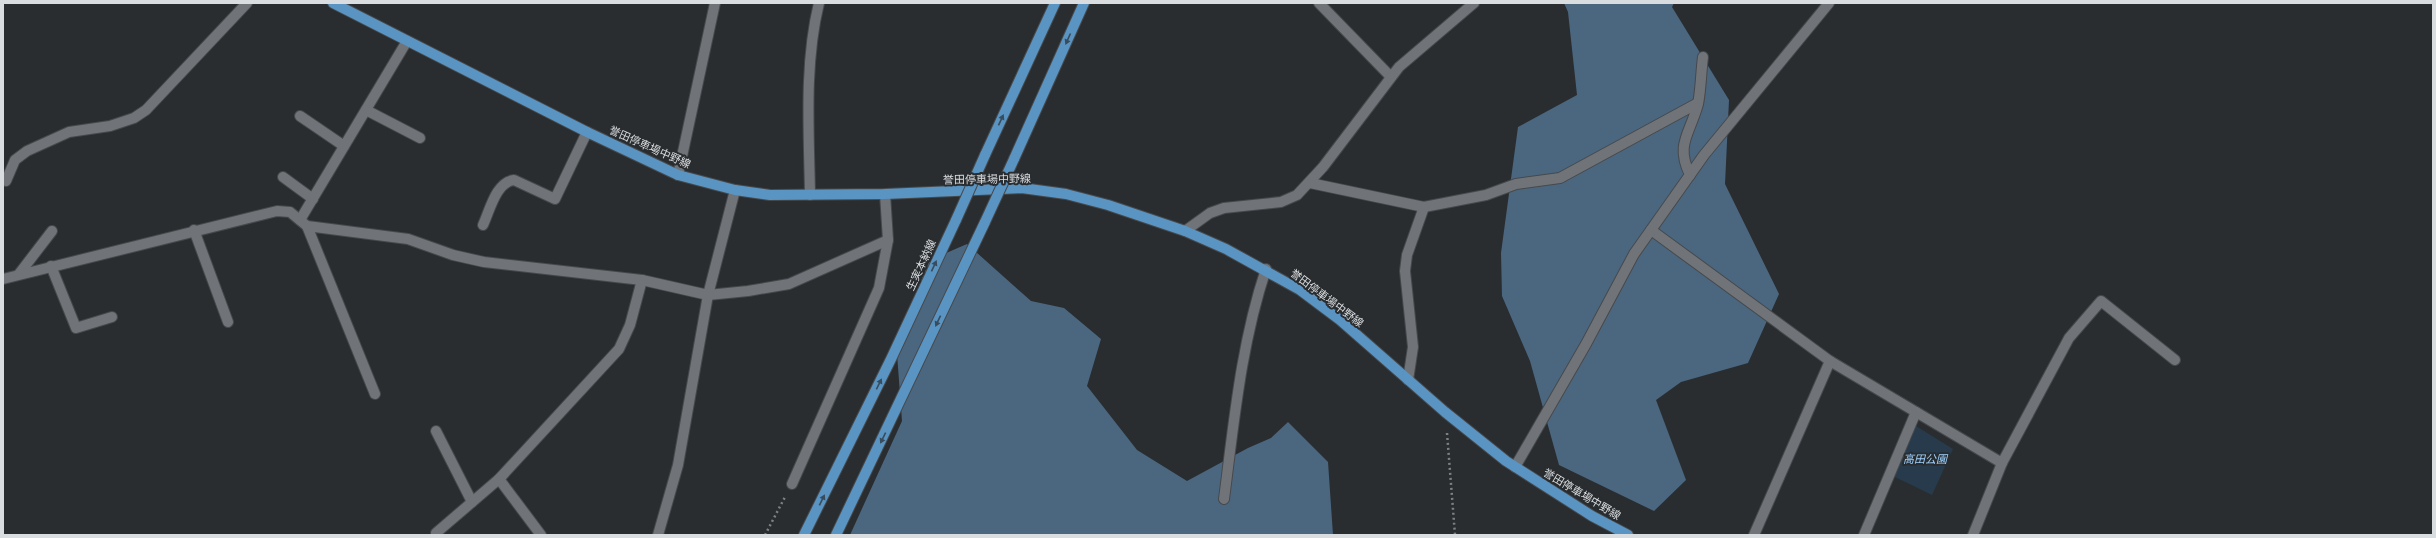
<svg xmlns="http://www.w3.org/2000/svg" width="2436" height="538" viewBox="0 0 2436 538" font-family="'PT Serif','Noto Sans JP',serif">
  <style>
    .green { fill: #273b4c }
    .forest { fill: #4b6780 }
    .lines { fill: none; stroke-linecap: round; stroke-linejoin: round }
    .minor-casing { stroke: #46494c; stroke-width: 12 }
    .major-casing { stroke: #46494c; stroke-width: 12 }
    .path { stroke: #7e8184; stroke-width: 2.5; stroke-dasharray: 2 3; stroke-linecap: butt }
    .minor { stroke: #707478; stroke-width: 10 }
    .major { stroke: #5a94c2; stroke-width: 10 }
    .major-bridge-casing { stroke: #46494c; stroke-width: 12; stroke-linecap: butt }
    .major-bridge { stroke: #5a94c2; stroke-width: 10 }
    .oneway { fill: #384c5c }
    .labels { text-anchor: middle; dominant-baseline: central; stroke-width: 4; stroke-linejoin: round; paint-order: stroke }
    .street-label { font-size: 11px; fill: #dadddf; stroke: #292d30 }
    .park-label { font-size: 11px; font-style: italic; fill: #9ed1fe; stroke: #292d30 }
  </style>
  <rect width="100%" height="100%" fill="#292d30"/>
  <!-- green -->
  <path class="green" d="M1916,426L1953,449L1932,495L1893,476Z"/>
  <!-- forest -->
  <g class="forest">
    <path d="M1564,3H1674L1672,7L1729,100L1725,184L1779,294L1748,363L1681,382L1656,400L1686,480L1654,511L1559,465L1530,361L1502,296L1501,253L1518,127L1577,95L1568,12Z"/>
    <path d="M967,244L1031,301L1064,308L1101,339L1087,386L1137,450L1187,481L1248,448L1271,438L1288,422L1328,462L1333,535H850L902,421L896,340L930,260Z"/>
  </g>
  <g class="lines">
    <defs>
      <g id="minor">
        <path d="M1319,3L1391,77"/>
        <path d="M366,110L420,138"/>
        <path d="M300,116L344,146"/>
        <path d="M678,175L715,3"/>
        <path d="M1690,175C1675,144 1690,134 1698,104C1701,89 1701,72 1703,57"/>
        <path d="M283,177L313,199"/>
        <path d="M6,181L15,160L27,151L69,132L110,126L134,118L146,110L247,3"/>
        <path d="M1310,183L1424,207L1486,195L1516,184L1560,178L1698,103"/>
        <path d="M810,195C809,132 804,64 819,3"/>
        <path d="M300,220L407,41"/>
        <path d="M483,225C490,210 496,182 514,180L555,199L587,132"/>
        <path d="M307,226L375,394"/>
        <path d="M194,230L228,322"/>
        <path d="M1651,230L1830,361L2002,463"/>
        <path d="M1185,231L1210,213L1224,208L1281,202L1297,195L1323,167L1399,67L1474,3"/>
        <path d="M51,266L76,328L112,317"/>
        <path d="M19,274L52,231"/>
        <path d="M3,279L277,211L290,212L307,226L408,239L453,255L484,262L642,280L708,295L748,291L789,284L888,240"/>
        <path d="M1408,380L1413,347L1405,271L1407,255L1424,207"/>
        <path d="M436,431L472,502"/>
        <path d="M1515,467L1586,344L1634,254L1704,155L1829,3"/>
        <path d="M499,479L541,535"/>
        <path d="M792,484L879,288L888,240L885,194"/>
        <path d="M1224,499C1234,422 1241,344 1266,269"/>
        <path d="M436,533L499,479L619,349L630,325L642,280"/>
        <path d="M658,535L678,465L708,295L735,190"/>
        <path d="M1754,535L1830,361"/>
        <path d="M1864,535L1916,412"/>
        <path d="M1973,535L2002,463L2069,338L2101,301L2175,360"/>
      </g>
      <g id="major">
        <path d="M333,3L587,132L678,175L735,190L770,195L885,194L1022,188L1066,194L1108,205L1185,231L1226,249L1300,290L1340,320L1445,412L1506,461L1592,516L1628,535"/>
        <path d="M985,155L1055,3"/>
        <path d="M1014,159L1084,3"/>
        <path d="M804,535L891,359L956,220"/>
        <path d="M836,535L985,222"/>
      </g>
    </defs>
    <!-- minor casing -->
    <use href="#minor" class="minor-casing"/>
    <!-- major casing -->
    <use href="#major" class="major-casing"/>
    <!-- path -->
    <g class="path">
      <path d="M1447,433L1455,535"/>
      <path d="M765,535L785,497"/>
    </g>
    <!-- minor -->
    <use href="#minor" class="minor"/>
    <!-- major -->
    <use href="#major" class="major"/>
    <defs>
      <g id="major-bridge">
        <path d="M956,220L985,155"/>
        <path d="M985,222L1014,159"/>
      </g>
    </defs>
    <!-- major-bridge casing -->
    <use href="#major-bridge" class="major-bridge-casing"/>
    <!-- major-bridge -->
    <use href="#major-bridge" class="major-bridge"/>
  </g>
  <!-- one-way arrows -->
  <defs><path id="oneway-solid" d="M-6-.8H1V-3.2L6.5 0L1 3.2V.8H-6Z"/></defs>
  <g class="oneway">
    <use href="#oneway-solid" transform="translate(1068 39) rotate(114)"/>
    <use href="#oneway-solid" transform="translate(1001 120) rotate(-65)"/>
    <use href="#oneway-solid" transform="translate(934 266) rotate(-65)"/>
    <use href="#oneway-solid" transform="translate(938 321) rotate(115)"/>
    <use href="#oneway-solid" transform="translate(879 384) rotate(-64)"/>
    <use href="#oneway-solid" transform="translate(883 438) rotate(116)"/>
    <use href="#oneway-solid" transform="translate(822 500) rotate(-64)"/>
  </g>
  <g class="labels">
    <!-- street labels -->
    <g class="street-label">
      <text transform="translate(650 147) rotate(24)">誉田停車場中野線</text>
      <text transform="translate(987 179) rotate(-1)">誉田停車場中野線</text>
      <text transform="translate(921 265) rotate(-65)">生実本納線</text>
      <text transform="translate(1327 298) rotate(37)">誉田停車場中野線</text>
      <text transform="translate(1582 494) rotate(31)">誉田停車場中野線</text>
    </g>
    <!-- park labels -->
    <g class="park-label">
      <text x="1925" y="459">高田公園</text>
    </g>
  </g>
  <!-- border -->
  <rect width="2436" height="538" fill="none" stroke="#dadddf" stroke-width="8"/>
</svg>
